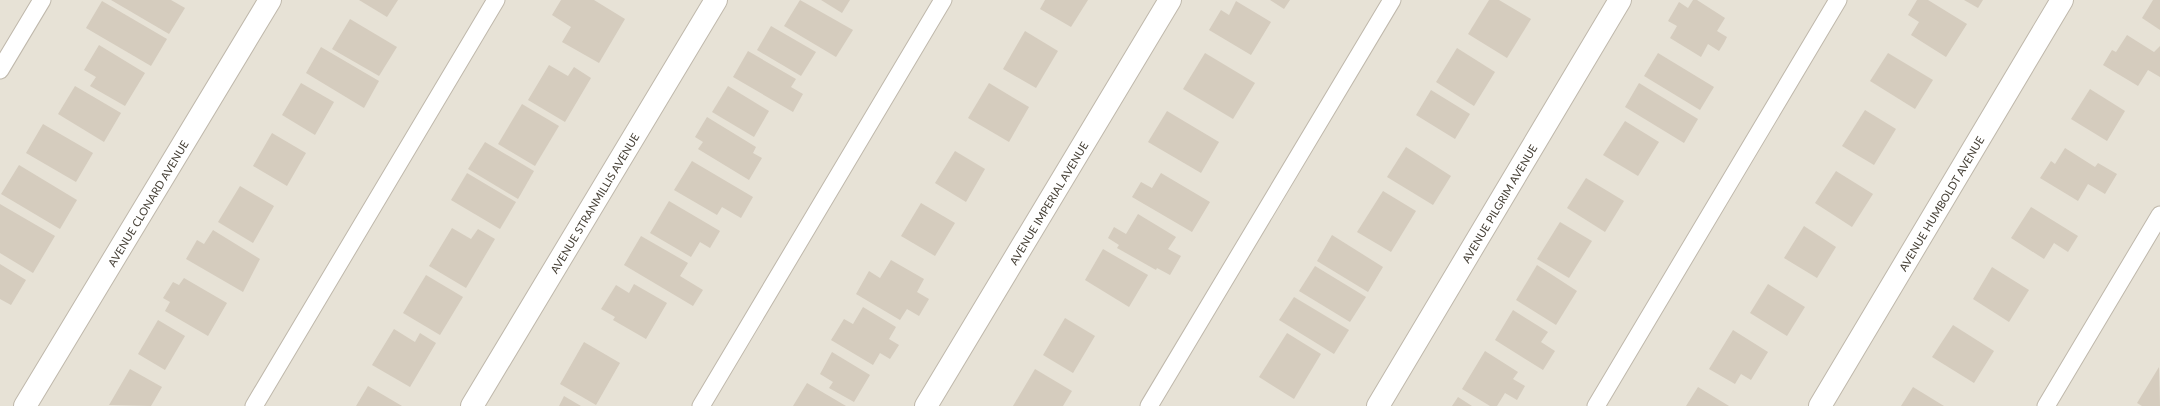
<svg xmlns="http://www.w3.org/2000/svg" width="2160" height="406" viewBox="0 0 2160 406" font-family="Lato,sans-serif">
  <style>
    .residential { fill: #e7e2d6 }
    .building { fill: #d5ccbe }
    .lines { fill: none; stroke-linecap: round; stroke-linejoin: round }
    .service-casing { stroke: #bfb8ab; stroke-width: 19 }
    .minor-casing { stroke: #bfb8ab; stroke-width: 24 }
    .service { stroke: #fff; stroke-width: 17 }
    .minor { stroke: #fff; stroke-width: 22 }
    .labels { text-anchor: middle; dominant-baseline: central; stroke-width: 3; stroke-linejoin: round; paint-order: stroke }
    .street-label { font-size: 11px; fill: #474137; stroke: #fff }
  </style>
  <rect width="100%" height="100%" fill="#f4f0e8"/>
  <!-- residential -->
  <rect class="residential" x="0" y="0" width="2160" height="406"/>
  <!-- building -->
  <g class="building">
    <path d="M111,0H171L185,8L169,34Z"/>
    <path d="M359,0H398L387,17Z"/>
    <path d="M561,0H594L625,19L599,63L562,42L571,27L552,15Z"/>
    <path d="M800,0L853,30L836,57L784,26Z"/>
    <path d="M821,0H850L842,13Z"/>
    <path d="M1045,0H1088L1071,27L1040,9Z"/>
    <path d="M1270,0H1290L1284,9Z"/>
    <path d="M1489,0H1499L1531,19L1507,58L1468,34Z"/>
    <path d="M1693,0H1697L1725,18L1717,31L1727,37L1724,43L1719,51L1708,44L1701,57L1670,38L1677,26L1668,21L1679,2L1688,8Z"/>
    <path d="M1917,0H1928L1967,24L1946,57L1911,35L1919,22L1908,15Z"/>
    <path d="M1964,0H1983L1978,8Z"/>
    <path d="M2153,0H2160V30L2142,18Z"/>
    <path d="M102,1L167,39L151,66L86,28Z"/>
    <path d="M1236,1L1271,22L1251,55L1209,30L1221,10L1229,15Z"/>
    <path d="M350,19L397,47L379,76L332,49Z"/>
    <path d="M771,26L816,52L801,76L757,50Z"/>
    <path d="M1025,31L1058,51L1036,88L1003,69Z"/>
    <path d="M2127,35L2154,52L2160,46V77L2148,70L2138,86L2103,65L2112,50L2116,52Z"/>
    <path d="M99,45L145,73L125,106L90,86L96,77L84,70Z"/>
    <path d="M321,47L379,81L364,108L306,73Z"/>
    <path d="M1457,48L1495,72L1474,106L1436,82Z"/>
    <path d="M748,51L796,79L791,87L803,94L793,112L733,77Z"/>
    <path d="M1205,53L1255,83L1233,119L1183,89Z"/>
    <path d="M1658,53L1714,87L1700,110L1644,76Z"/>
    <path d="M1888,53L1933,80L1915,109L1870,81Z"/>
    <path d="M549,65L568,76L574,67L591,78L565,122L528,100Z"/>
    <path d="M301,83L334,102L315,135L282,115Z"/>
    <path d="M989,83L1029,107L1009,142L968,118Z"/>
    <path d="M1639,83L1698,119L1684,143L1625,107Z"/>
    <path d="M75,86L121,113L104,142L58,114Z"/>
    <path d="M728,86L769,111L754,137L712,112Z"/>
    <path d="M2090,89L2125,111L2107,141L2071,119Z"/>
    <path d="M1431,90L1470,114L1455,139L1416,115Z"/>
    <path d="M522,104L559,126L535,166L498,144Z"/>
    <path d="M1865,110L1896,129L1874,165L1842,146Z"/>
    <path d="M1167,111L1219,142L1201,173L1148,142Z"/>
    <path d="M707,117L756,147L753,153L762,158L749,180L698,149L703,142L695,137Z"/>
    <path d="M1625,121L1659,142L1638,176L1603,155Z"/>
    <path d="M43,124L93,153L76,182L26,153Z"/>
    <path d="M272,133L306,153L287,186L253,166Z"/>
    <path d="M485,142L534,171L518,199L468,169Z"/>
    <path d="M1406,147L1451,176L1433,205L1387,177Z"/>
    <path d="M2065,148L2095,167L2098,163L2117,174L2105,194L2088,184L2078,201L2040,178L2051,161L2055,164Z"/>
    <path d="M955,151L985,169L966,202L935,183Z"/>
    <path d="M692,161L753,197L741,218L722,207L717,215L674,190Z"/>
    <path d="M19,165L77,200L60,229L1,194Z"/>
    <path d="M1836,171L1873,194L1852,227L1815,203Z"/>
    <path d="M467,173L516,202L500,229L451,200Z"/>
    <path d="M1161,173L1210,202L1192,232L1132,197L1141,182L1152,188Z"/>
    <path d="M1586,178L1624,201L1605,232L1567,208Z"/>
    <path d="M240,186L274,206L253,243L218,222Z"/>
    <path d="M1383,191L1416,211L1391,252L1357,232Z"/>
    <path d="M669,201L720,231L710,248L700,242L691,257L650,233Z"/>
    <path d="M921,203L955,223L935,256L901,236Z"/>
    <path d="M0,204L55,236L33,273L0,253Z"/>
    <path d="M2031,207L2078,236L2068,252L2054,243L2044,259L2011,238Z"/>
    <path d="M1138,214L1176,237L1168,249L1181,256L1170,275L1157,268L1156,270L1117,248L1119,245L1108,238L1114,227L1126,234Z"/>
    <path d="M1560,222L1592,241L1569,278L1537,259Z"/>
    <path d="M1804,226L1836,247L1817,278L1784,258Z"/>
    <path d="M452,228L471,239L478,229L495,239L466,288L429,266Z"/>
    <path d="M213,230L260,259L243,292L186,259L197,240L204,244Z"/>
    <path d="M1332,235L1383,267L1368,292L1317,261Z"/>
    <path d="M641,236L688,263L680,276L703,290L693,306L624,265Z"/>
    <path d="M1103,249L1148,275L1129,307L1085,280Z"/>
    <path d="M891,260L924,279L917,292L929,299L919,316L907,309L900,320L856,294L869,271L880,278Z"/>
    <path d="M0,264L26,280L11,305L0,299Z"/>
    <path d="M1537,265L1577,291L1556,325L1516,300Z"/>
    <path d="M1315,266L1366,297L1350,322L1299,291Z"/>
    <path d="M1992,267L2029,290L2009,322L1973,299Z"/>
    <path d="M426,275L463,297L440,335L403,313Z"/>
    <path d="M184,278L227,303L208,336L165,311L170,302L163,298L173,282L179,285Z"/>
    <path d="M634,284L667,303L646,339L613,320L615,317L601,309L616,285L629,293Z"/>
    <path d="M1768,284L1805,307L1787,336L1750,313Z"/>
    <path d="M1294,297L1349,330L1334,354L1279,320Z"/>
    <path d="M863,307L896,327L889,339L899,345L890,359L880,353L873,365L831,340L844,319L853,324Z"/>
    <path d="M1513,310L1548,332L1541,342L1555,351L1543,370L1495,340Z"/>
    <path d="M1065,318L1095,336L1073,373L1043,355Z"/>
    <path d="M158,320L185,336L165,370L138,354Z"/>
    <path d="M1953,325L1994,351L1974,383L1932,357Z"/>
    <path d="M394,329L415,342L420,333L436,343L410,387L372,365Z"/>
    <path d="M1733,330L1768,352L1751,380L1741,374L1735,384L1709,369Z"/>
    <path d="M1287,333L1321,354L1294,399L1259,377Z"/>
    <path d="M584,342L620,363L596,405L560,384Z"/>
    <path d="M1485,351L1518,372L1513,379L1525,386L1517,400L1505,393L1497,406H1490L1462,389Z"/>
    <path d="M832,352L870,375L854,402L829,388L833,382L820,374Z"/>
    <path d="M2159,367L2160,406H2142L2137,403Z"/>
    <path d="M130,369L162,387L151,406L109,405Z"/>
    <path d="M1035,369L1072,391L1063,406H1013Z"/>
    <path d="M807,383L846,406H793Z"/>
    <path d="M368,386L402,406H356Z"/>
    <path d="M1698,387L1729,406H1686Z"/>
    <path d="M1913,387L1944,406H1901Z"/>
    <path d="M564,396L581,406H559Z"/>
    <path d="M1458,397L1472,406H1452Z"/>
  </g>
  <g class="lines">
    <defs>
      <g id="service">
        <path d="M0,70L42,0"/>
        <path d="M254,406L496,0"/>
        <path d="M701,406L943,0"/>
        <path d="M1149,406L1392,0"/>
        <path d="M1596,406L1838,0"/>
        <path d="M2046,406L2160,215"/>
      </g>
      <g id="minor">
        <path id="s1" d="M25,406L270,0"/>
        <path id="s2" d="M472,406L716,0"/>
        <path id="s3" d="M926,406L1170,0"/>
        <path id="s4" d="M1378,406L1620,0"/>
        <path id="s5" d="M1820,406L2062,0"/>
      </g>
    </defs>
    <!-- service casing -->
    <use href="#service" class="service-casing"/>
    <!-- minor casing -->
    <use href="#minor" class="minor-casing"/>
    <!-- service -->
    <use href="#service" class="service"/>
    <!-- minor -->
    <use href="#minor" class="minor"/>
  </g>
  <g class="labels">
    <!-- street labels -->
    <g class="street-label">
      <text stroke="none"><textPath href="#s1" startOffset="237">AVENUE CLONARD AVENUE</textPath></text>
      <text stroke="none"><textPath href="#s2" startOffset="237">AVENUE STRANMILLIS AVENUE</textPath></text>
      <text stroke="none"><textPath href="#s3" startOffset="237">AVENUE IMPERIAL AVENUE</textPath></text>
      <text stroke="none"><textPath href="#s4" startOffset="236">AVENUE PILGRIM AVENUE</textPath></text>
      <text stroke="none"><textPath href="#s5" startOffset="236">AVENUE HUMBOLDT AVENUE</textPath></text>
    </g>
  </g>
</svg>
